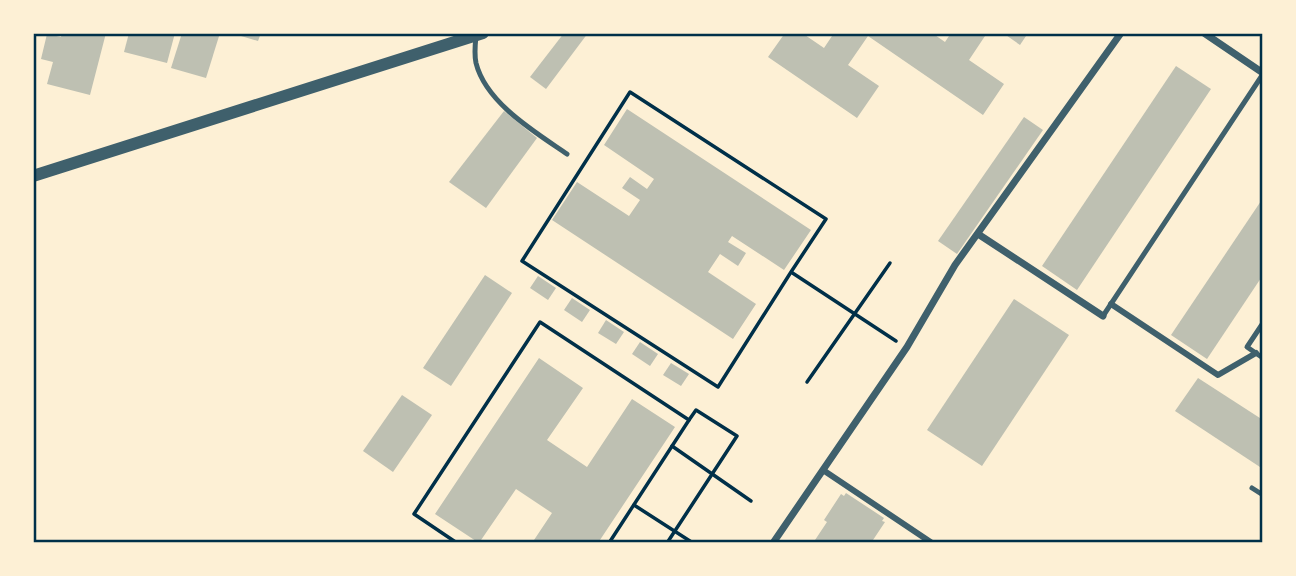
<svg xmlns="http://www.w3.org/2000/svg" width="1296" height="576" viewBox="0 0 1296 576" font-family="Raleway,sans-serif">
  <style>
    .building { fill: #bec0b2 }
    .lines { fill: none; stroke-linecap: round; stroke-linejoin: round }
    .path { stroke: #003049; stroke-width: 3.5 }
    .service { stroke: #3f606c; stroke-width: 5 }
    .pedestrian { stroke: #3f606c; stroke-width: 6 }
    .minor { stroke: #3f606c; stroke-width: 7 }
    .tertiary { stroke: #3f606c; stroke-width: 12 }
    .neatline { fill: none; stroke: #003049; stroke-width: 2.5 }
  </style>
  <rect width="100%" height="100%" fill="#fdf0d5"/>
  <!-- building -->
  <g class="building">
    <path d="M62,33H106L90,95L47,84L53,62L41,59L47,34L61,37Z"/>
    <path d="M129,33H175L167,63L124,52Z"/>
    <path d="M182,33H220L206,78L171,68Z"/>
    <path d="M231,33H261L258,41Z"/>
    <path d="M564,33H588L546,89L530,77Z"/>
    <path d="M785,33H802L824,48L834,33H932L945,42L951,33H987L969,60L1004,84L983,115L868,36L848,65L879,86L857,118L768,57Z"/>
    <path d="M1003,33H1028L1020,45Z"/>
    <path d="M1176,66L1211,89L1077,290L1042,266Z"/>
    <path d="M627,109L811,230L784,270L732,236L728,242L746,253L738,266L720,254L708,272L756,304L733,339L552,220L577,182L629,216L640,200L622,188L630,177L647,189L654,179L604,145Z"/>
    <path d="M504,111L537,138L486,208L449,182Z"/>
    <path d="M1024,117L1043,130L957,254L938,241Z"/>
    <path d="M1263,198V275L1207,359L1171,335Z"/>
    <path d="M485,275L512,293L451,386L423,368Z"/>
    <path d="M538,276L556,288L548,300L530,288Z"/>
    <path d="M572,298L590,310L582,322L564,310Z"/>
    <path d="M1014,299L1069,335L982,466L927,430Z"/>
    <path d="M606,320L624,332L616,344L598,333Z"/>
    <path d="M640,342L658,354L650,366L632,354Z"/>
    <path d="M539,358L583,388L547,440L587,467L632,399L675,427L598,543H532L552,513L516,489L479,543L435,514Z"/>
    <path d="M671,363L689,374L681,386L663,375Z"/>
    <path d="M1198,378L1263,420V469L1175,411Z"/>
    <path d="M402,395L432,415L393,472L363,451Z"/>
    <path d="M846,493L884,518L882,521L885,522L871,543H813L827,522L824,520L841,494L844,496Z"/>
  </g>
  <g class="lines">
    <!-- path -->
    <g class="path">
      <path d="M791,272L826,219L630,92L522,261L718,387L791,272L896,341"/>
      <path d="M807,382L890,263"/>
      <path d="M672,446L751,501"/>
      <path d="M634,505L693,543"/>
      <path d="M457,543L414,514L540,322L689,420L609,543"/>
      <path d="M667,543L737,436L696,410L689,420"/>
    </g>
    <!-- service -->
    <g class="service">
      <path d="M476,36C475,46 474,54 476,63C486,103 535,132 567,154"/>
      <path d="M1103,316L1263,74"/>
      <path d="M1263,323L1247,347L1263,358"/>
      <path d="M1252,488L1263,495"/>
    </g>
    <!-- pedestrian -->
    <g class="pedestrian">
      <path d="M1111,304L1218,375L1256,353"/>
      <path d="M823,470L932,543"/>
    </g>
    <!-- minor -->
    <g class="minor">
      <path d="M1204,33L1263,73"/>
      <path d="M978,234L1103,316"/>
      <path d="M773,543L907,347L955,265L1121,33"/>
    </g>
    <!-- tertiary -->
    <path class="tertiary" d="M33,176L483,33"/>
  </g>
  <!-- border -->
  <rect width="1296" height="576" fill="none" stroke="#fdf0d5" stroke-width="70"/>
  <rect x="35" y="35" width="1226" height="506" class="neatline"/>
</svg>
